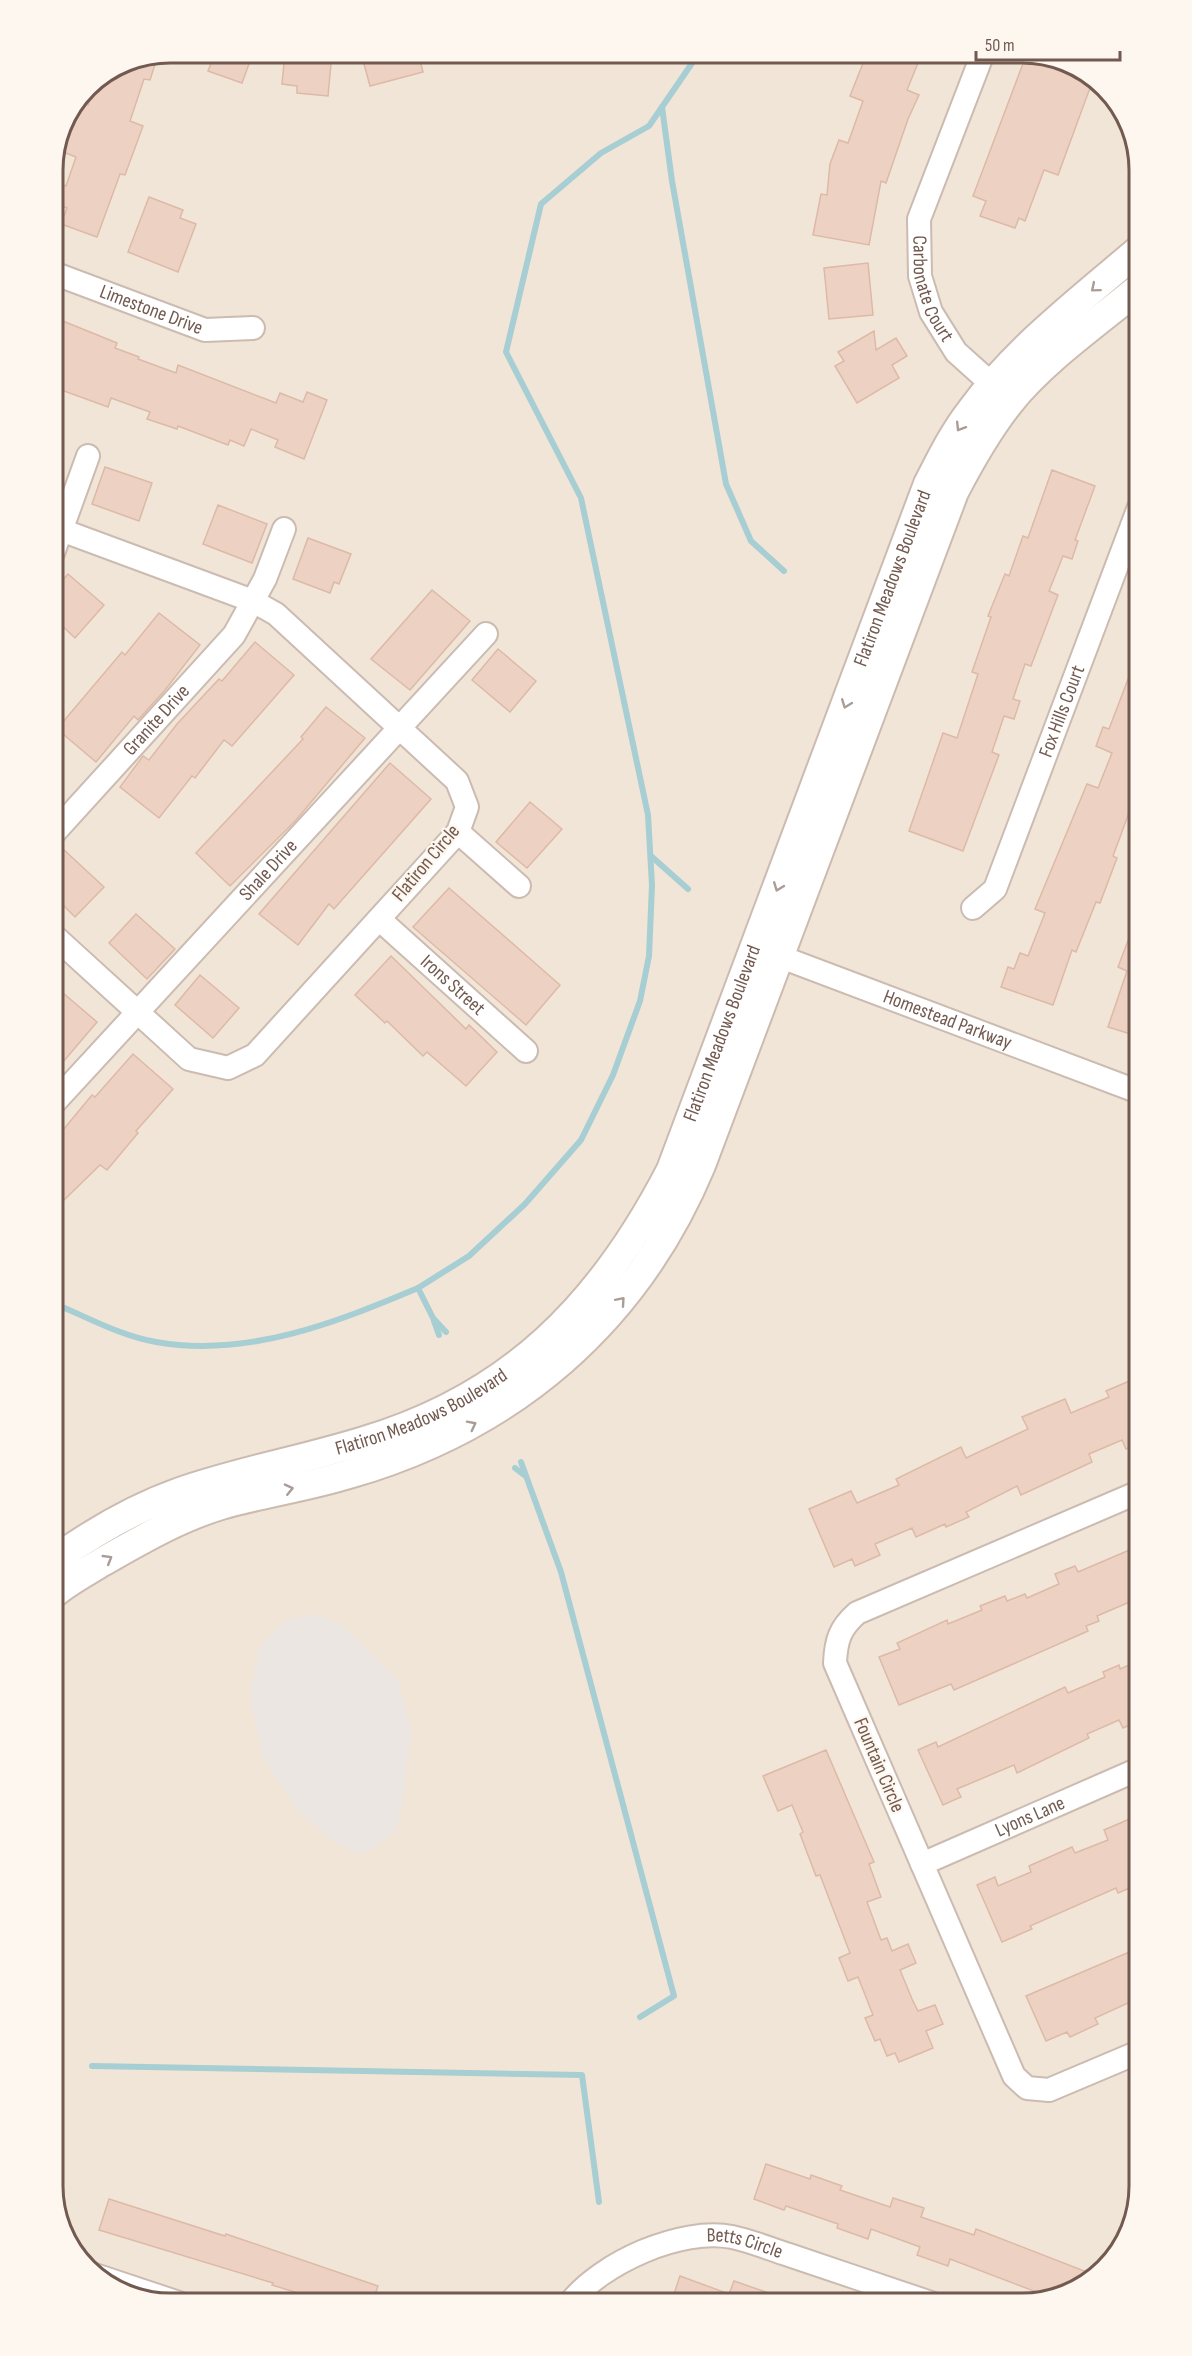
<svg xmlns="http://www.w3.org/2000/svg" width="1192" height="2356" viewBox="0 0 1192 2356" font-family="'Sofia Sans Condensed',sans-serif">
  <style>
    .residential { fill: #f1e5d8 }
    .industrial { fill: #ece6e2 }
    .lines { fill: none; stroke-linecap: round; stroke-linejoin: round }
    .stream { stroke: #a7ced3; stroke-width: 6 }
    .building { fill: #edd2c4; stroke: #ddb9a6; stroke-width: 1.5 }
    .minor-casing { stroke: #cbbbb0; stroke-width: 26 }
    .tertiary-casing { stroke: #cbbbb0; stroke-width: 32 }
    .minor { stroke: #fff; stroke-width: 22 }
    .tertiary { stroke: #fff; stroke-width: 28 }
    .oneway { stroke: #aa9c96 }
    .labels { text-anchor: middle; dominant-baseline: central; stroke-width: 4.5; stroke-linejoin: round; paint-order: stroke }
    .street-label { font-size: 20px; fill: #725a50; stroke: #fdf7ef }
    .rim { fill: none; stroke: #725a50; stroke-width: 3 }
  </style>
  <rect width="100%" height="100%" fill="#faf3e9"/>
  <!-- residential -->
  <path class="residential" d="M170,53H1030L1093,76L1131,125L1139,170V2187L1120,2252L1067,2295L1022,2303H162L99,2280L61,2231L53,2186V162L62,124L87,87L125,61Z"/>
  <!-- industrial -->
  <path class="industrial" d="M314,1614L341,1624L398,1680L411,1731L403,1797L396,1832L363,1854L335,1843L296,1808L263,1757L250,1696L259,1648L285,1620Z"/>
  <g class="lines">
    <!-- stream -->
    <g class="stream">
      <path d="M662,107L672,181L726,484L751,541L784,571"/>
      <path d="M651,856L688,889"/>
      <path d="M53,1303C85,1316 120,1336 156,1342C247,1358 335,1323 418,1288"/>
      <path d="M434,1321L439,1335"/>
      <path d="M446,1332L433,1318L418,1288L469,1256L525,1204L581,1140L613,1075L640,1001L649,956L652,885L648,815L581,498L506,352L541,204L601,153L649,126L699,53"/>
      <path d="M521,1462L561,1572L674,1996L640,2017"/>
      <path d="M515,1468L524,1475"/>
      <path d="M92,2066L582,2075L599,2202"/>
    </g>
  </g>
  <!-- building -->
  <g class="building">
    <path d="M215,53H253L242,83L208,71Z"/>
    <path d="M285,53H332L328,96L297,93V86L282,84Z"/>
    <path d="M361,53H418L423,72L370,86Z"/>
    <path d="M867,53H922L907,90L919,95L908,119L886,183L881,181L869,245L813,235L821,194L827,195L830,164L839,140L848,143L863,101L850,96Z"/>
    <path d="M1027,53L1094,77L1058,175L1044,170L1025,221L1019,218L1015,228L980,216L986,201L973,196Z"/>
    <path d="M158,55L150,80L144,79L130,121L143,126L125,175L120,174L97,237L61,224L67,208L53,203V181L66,186L76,157L58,150L74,105L77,101L88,105L97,80L125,61Z"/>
    <path d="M149,197L183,210L180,218L196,224L178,272L128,252Z"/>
    <path d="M868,263L873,315L829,319L824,268Z"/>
    <path d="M53,317L117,343L115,348L139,357L138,359L176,373L178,365L276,403L280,393L303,402L307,392L327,400L304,459L275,447L278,440L251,429L244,446L230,440L228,445L178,426L177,429L147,419L150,412L111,398L108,407L53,387Z"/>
    <path d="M874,331L876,350L896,338L907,356L892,365L899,378L857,403L835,366L844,361L838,352Z"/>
    <path d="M105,467L152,483L139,521L92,504Z"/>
    <path d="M1052,470L1095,486L1075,540L1078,541L1072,559L1063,556L1049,591L1058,595L1031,666L1025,664L1013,699L1020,701L1014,719L1004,716L992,752L999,755L963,851L909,831L943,733L957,738L978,674L972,672L991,617L988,616L1005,574L1009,576L1023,536L1028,538Z"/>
    <path d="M218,505L267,524L252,563L203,544Z"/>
    <path d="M308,538L351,554L339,584L334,582L330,593L293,579Z"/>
    <path d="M68,574L104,605L75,638L54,618L59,613L53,607V591Z"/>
    <path d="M432,590L470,621L410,690L371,659Z"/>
    <path d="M159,613L200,645L165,690L138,720L134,716L96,762L57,729L122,652L125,655Z"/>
    <path d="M255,642L294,675L232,746L224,740L195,778L192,776L159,818L120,787L143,756L149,760L177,724L219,679L222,681Z"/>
    <path d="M498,649L536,681L510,712L472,680Z"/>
    <path d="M1138,653L1140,775L1130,800L1133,802L1113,856L1117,858L1100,903L1096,902L1076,952L1072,950L1053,1005L1001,987L1008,967L1014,969L1020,953L1028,956L1045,913L1035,909L1087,784L1098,788L1112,753L1096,746L1103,727L1109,729Z"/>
    <path d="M326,707L365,738L296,820L230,886L196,853L303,739L301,737Z"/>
    <path d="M390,763L431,799L334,909L329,904L298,945L259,914Z"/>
    <path d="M530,802L562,829L527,868L496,842Z"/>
    <path d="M63,849L104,887L75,917L53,895V860Z"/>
    <path d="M449,888L560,985L526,1025L413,927Z"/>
    <path d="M136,914L175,949L147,979L109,943Z"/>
    <path d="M1138,914L1140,915V1037L1108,1027L1127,971L1118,967Z"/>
    <path d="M391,956L466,1029L469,1025L497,1052L466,1086L427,1052L423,1056L387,1021L385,1023L355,995Z"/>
    <path d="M200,975L239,1008L213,1038L175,1005Z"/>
    <path d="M63,993L97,1022L63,1062L53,1053V1005Z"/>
    <path d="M133,1054L173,1089L136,1131L138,1133L107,1170L100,1165L61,1203L53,1194V1142L92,1095L95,1097Z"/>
    <path d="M1139,1377V1443L1126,1449L1122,1440L1089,1454L1092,1462L1021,1495L1017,1486L966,1512L969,1517L946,1527L945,1524L916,1537L912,1528L875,1544L880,1555L855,1566L852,1559L834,1567L809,1509L851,1491L857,1503L899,1485L896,1479L961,1447L966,1458L1028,1429L1022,1417L1065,1399L1071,1413L1109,1397L1106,1391Z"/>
    <path d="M1139,1546V1598L1097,1616L1099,1621L1086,1626L1088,1631L954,1690L951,1684L899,1705L879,1657L900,1649L897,1643L947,1620L948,1624L982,1610L980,1606L1005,1596L1007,1601L1025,1594L1027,1598L1059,1584L1055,1574L1075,1566L1078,1572Z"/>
    <path d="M1139,1661V1721L1123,1728L1119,1720L1087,1734L1089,1738L1017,1773L1014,1765L957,1789L961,1797L943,1805L918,1750L936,1742L938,1747L1065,1687L1068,1693L1105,1677L1103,1672L1119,1665L1120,1669Z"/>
    <path d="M826,1750L874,1862L869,1864L881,1897L867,1902L881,1940L887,1938L892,1951L908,1944L916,1963L900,1970L912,1999L918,2011L935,2005L943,2024L926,2031L933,2048L899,2062L895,2053L887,2056L880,2039L875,2041L865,2018L873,2015L858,1977L848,1981L839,1958L850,1953L820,1875L816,1876L800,1834L803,1832L792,1805L778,1811L763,1776Z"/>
    <path d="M1139,1815V1884L1118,1893L1116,1888L1030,1926L1032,1929L1002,1942L977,1885L995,1877L998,1886L1031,1872L1029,1866L1072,1847L1075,1853L1108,1840L1104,1830Z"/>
    <path d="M1134,1950L1139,1963V1998L1095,2018L1098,2024L1070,2037L1067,2032L1046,2041L1026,1996Z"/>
    <path d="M766,2164L810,2179L811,2175L842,2186L840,2190L890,2207L893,2198L924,2208L921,2217L974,2235L976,2229L1092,2274L1067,2295L1052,2298L950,2259L948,2266L917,2255L920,2247L871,2229L868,2239L837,2228L838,2224L786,2206L784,2210L754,2199Z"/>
    <path d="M109,2199L225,2236L226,2234L378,2286L372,2303H330L272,2285L273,2283L99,2230Z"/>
    <path d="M680,2276L729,2294L734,2281L792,2301V2303H671Z"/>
  </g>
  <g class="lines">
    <defs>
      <g id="minor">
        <path id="s1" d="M983,53L919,219L920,276L931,312L956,352L1005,396"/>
        <path id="s2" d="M53,273L205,330L253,328"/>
        <path d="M53,553L88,456"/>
        <path d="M458,832L519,886"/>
        <path id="s3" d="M53,834L234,635L265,579L284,529"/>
        <path id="s4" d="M973,908L995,889L1139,507"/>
        <path id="s5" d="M379,919L526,1051"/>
        <path d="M53,935L189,1059L228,1068L255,1055L458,832L467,807L457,781L276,614L253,601L53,527"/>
        <path id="s6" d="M765,951L1139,1092"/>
        <path id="s7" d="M53,1104L486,634"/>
        <path id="s8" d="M922,1864L1139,1769"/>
        <path d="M1139,2052L1049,2090L1027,2088L1014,2076L835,1663C836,1640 840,1628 857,1613L1139,1492"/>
        <path d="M95,2275L179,2303"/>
        <path id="s9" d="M570,2303C601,2263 681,2227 732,2237C751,2241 770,2249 789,2255C836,2271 884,2287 931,2303"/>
      </g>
      <g id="tertiary">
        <path id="s10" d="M53,1561C92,1533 135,1508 180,1492C240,1471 303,1460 364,1441C512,1397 602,1304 671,1170L928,484C941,459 953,434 970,412C1016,349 1080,300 1139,250"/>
        <path d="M53,1594C67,1582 86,1572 102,1562C141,1540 178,1518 221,1505C263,1493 307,1487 349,1474C512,1427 635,1323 701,1165L954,492C970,461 987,431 1009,403C1042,361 1098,322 1139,288"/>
      </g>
    </defs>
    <!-- minor casing -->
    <use href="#minor" class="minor-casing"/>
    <!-- tertiary casing -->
    <use href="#tertiary" class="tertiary-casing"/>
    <!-- minor -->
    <use href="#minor" class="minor"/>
    <!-- tertiary -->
    <use href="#tertiary" class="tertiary"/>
  </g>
  <!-- one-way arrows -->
  <defs><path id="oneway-chevron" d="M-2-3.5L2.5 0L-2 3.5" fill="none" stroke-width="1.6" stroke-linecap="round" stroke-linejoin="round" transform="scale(1.5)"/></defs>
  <g class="oneway">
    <use href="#oneway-chevron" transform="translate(1095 288) rotate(140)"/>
    <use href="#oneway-chevron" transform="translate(960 427) rotate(122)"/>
    <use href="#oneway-chevron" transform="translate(846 704) rotate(111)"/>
    <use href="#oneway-chevron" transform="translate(778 887) rotate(111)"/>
    <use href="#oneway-chevron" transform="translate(621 1301) rotate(-49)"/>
    <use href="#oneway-chevron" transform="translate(472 1425) rotate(-27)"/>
    <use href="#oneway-chevron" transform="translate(289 1489) rotate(-13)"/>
    <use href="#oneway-chevron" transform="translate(108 1559) rotate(-31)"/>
  </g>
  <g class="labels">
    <!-- street labels -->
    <g class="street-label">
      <text stroke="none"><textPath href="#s1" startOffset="250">Carbonate Court</textPath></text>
      <text stroke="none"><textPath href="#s2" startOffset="105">Limestone Drive</textPath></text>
      <text stroke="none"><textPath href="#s10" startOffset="1390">Flatiron Meadows Boulevard</textPath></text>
      <text stroke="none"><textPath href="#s4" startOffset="219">Fox Hills Court</textPath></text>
      <text stroke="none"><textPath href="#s3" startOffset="154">Granite Drive</textPath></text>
      <text transform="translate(426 863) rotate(-50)">Flatiron Circle</text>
      <text stroke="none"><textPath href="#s7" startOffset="318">Shale Drive</textPath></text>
      <text stroke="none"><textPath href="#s5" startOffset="99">Irons Street</textPath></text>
      <text stroke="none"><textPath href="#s6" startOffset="195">Homestead Parkway</textPath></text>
      <text stroke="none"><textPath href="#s10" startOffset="904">Flatiron Meadows Boulevard</textPath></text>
      <text stroke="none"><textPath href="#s10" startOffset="400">Flatiron Meadows Boulevard</textPath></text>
      <text transform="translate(879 1765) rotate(67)">Fountain Circle</text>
      <text stroke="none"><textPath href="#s8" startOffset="118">Lyons Lane</textPath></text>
      <text stroke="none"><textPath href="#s9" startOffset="195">Betts Circle</textPath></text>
    </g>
  </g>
  <!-- crop -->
  <path d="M0 0H1192V2356H0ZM170 63H1022A107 107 0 0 1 1129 170V2186A107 107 0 0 1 1022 2293H170A107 107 0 0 1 63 2186V170A107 107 0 0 1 170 63Z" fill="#fdf7ef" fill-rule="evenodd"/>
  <path class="rim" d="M170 63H1022A107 107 0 0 1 1129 170V2186A107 107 0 0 1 1022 2293H170A107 107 0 0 1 63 2186V170A107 107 0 0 1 170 63Z"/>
  <!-- scale -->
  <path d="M976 51v9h144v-9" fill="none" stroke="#725a50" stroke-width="3"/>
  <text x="985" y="51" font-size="18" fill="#725a50" stroke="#fdf7ef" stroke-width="4.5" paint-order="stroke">50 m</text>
</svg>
